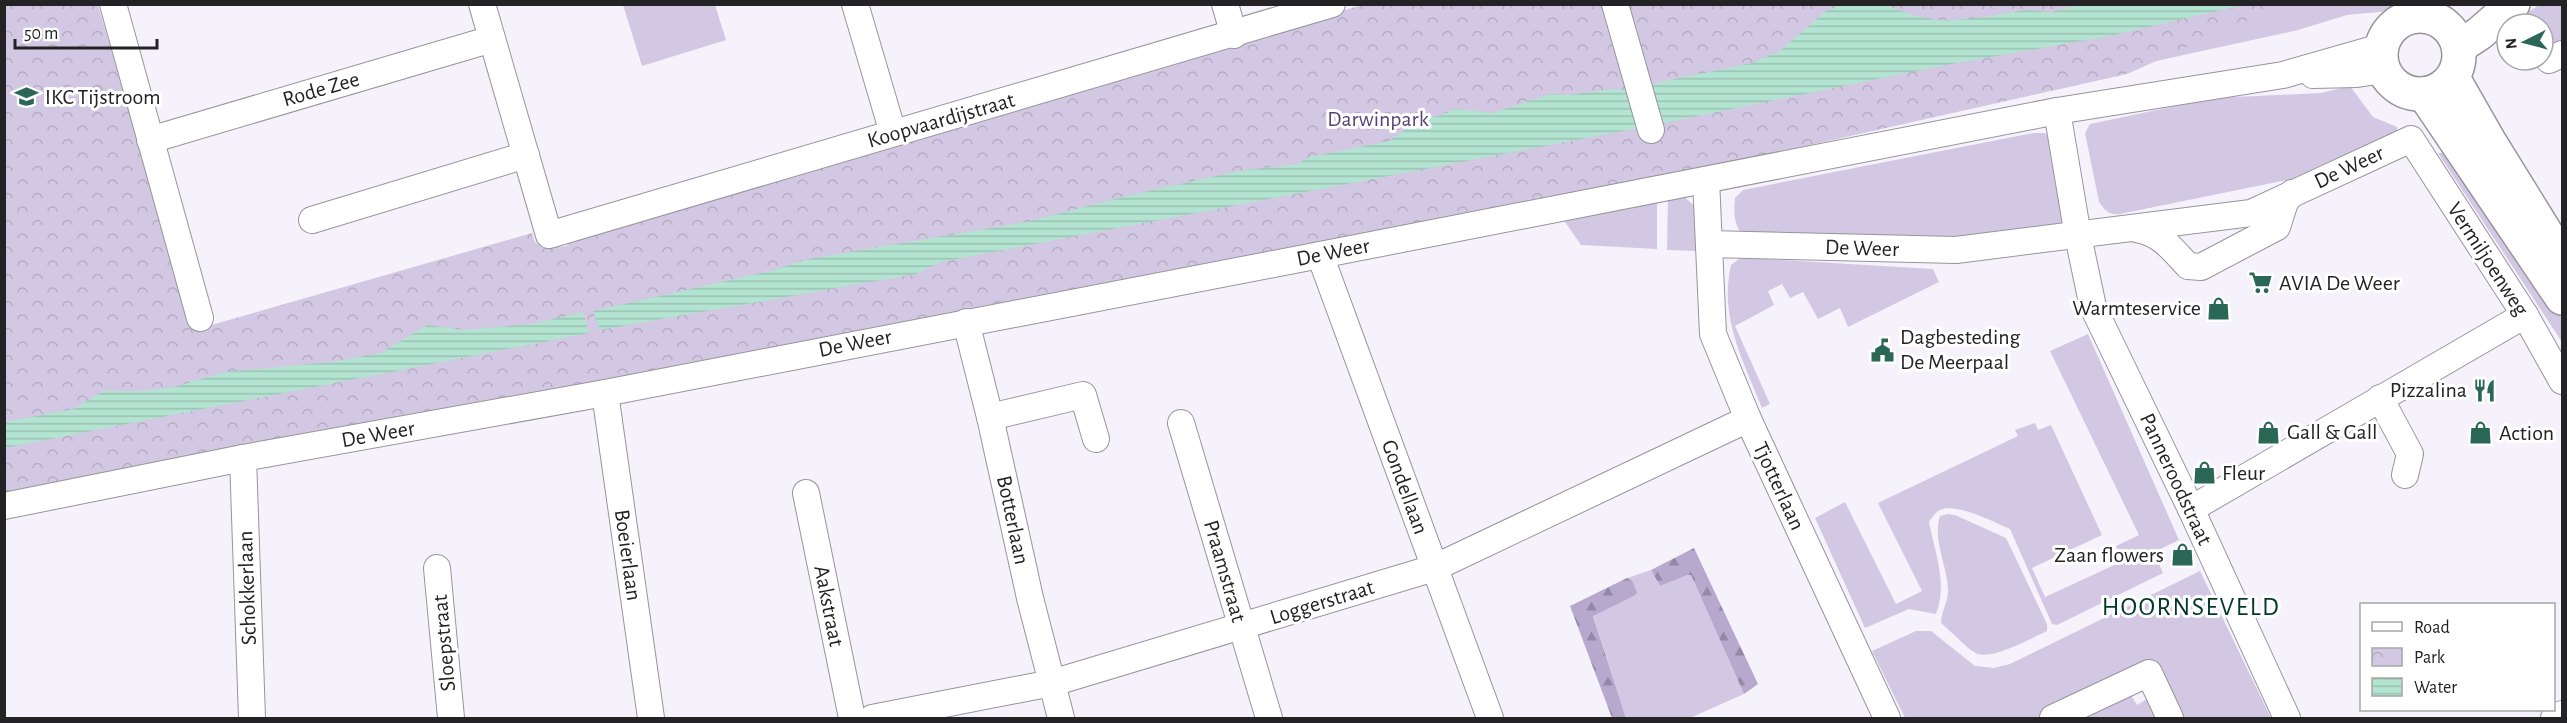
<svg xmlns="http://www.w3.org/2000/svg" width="2567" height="723" viewBox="0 0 2567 723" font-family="'Alegreya Sans',sans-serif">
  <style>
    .grass { fill: #d3c8e3 }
    .forest { fill: url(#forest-firs) }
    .park { fill: url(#park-crowns) }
    .water { fill: url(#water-rules) }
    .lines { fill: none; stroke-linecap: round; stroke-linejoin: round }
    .minor-casing { stroke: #97949c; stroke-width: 28 }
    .major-casing { stroke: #97949c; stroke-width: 36 }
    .minor { stroke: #fff; stroke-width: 26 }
    .major { stroke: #fff; stroke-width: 33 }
    .labels { text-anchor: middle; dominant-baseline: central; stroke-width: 6; stroke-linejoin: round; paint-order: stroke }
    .street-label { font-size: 22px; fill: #232225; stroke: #fff }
    .poi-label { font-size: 22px; fill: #232225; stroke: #fff; text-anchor: start }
    .park-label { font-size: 22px; fill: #584275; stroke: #fff }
    .quarter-label { font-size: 26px; letter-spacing: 1.5px; fill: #003829; stroke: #fff }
  </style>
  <defs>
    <pattern id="forest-firs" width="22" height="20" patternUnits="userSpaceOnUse" patternTransform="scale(1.5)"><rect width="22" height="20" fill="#b7a8ce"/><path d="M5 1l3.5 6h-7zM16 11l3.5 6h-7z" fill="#9488a7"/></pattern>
    <pattern id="park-crowns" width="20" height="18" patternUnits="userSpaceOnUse" patternTransform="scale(1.5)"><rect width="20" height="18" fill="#d3c8e3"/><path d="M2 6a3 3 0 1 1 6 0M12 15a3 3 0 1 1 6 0" fill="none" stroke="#b5acc3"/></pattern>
    <pattern id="water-rules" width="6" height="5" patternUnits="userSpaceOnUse" patternTransform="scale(1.5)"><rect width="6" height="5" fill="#b3e3d1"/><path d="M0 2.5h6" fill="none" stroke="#9ac2b3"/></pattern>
  </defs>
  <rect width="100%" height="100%" fill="#f6f2fb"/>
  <!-- grass -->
  <g class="grass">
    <path d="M623,5H715L726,40L642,66Z"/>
    <path d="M2243,5H2452L2347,15L2298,30L2138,65Z"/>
    <path d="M2539,5H2562V40L2543,52V24H2510Z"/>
    <path d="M2350,86L2373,117L2397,127V131L2292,179L2120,214C2109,215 2105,211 2099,202L2085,133L2090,124L2214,98L2321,93Z"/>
    <path d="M2033,133H2045L2054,139L2064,225C1957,246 1848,236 1741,233C1733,221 1734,211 1735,198L1743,190Z"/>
    <path d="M2438,153H2456L2562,318V342Z"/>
    <path d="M1682,195L1699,210L1696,251L1667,250L1668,198Z"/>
    <path d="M1657,200V249L1581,245L1563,219Z"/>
    <path d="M1748,258L1933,269L1939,282L1848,327L1840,308L1818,319L1803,292L1790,298L1782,284L1768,291L1774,305L1735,326L1770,404L1762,408C1743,360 1719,317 1731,265L1739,259Z"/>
    <path d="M2088,334L2179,540L2154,552L2163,573L2057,625L2052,624L2010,529C1993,522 1954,501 1938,511C1934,514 1931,519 1929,522C1935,553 1948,584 1936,614L1909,609L1865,628L1815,518L1845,502L1896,604L1922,591L1878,503L2018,436L2015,430L2035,423L2038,430L2051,425L2102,535L2032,568L2045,597L2123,561L2116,546L2139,535L2050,351Z"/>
    <path d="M1948,514L1955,515L2006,538L2047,624V631C2031,638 1995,659 1978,654C1969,651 1950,630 1941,623C1941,612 1948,602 1948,591C1948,566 1932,541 1940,516Z"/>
    <path d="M1651,570L1660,586L1687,574L1691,575L1744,694L1690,718H1626L1593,615L1634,596L1632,580L1627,578Z"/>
    <path d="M2200,571L2271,718H2176L2150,664L2036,718H1905L1872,651L1916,631H1931L1975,666L1994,668L2010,664Z"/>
    <path d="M2128,690L2137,705L2150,697L2160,718H2070Z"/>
  </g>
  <!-- forest -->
  <g class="forest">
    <path d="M1694,548L1758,684L1744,694L1691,575H1687L1660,586L1651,570Z"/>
    <path d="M1627,578L1632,580L1637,593L1634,596L1593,616L1626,718H1612L1570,606Z"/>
  </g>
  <!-- park -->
  <path class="park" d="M5,5H98L194,330L532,233L535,242L543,248L566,246L573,239L902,145L914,139L1362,5H2283L2127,74L1654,180L5,497Z"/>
  <!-- water -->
  <g class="water">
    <path d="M1842,5H1885L1912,15L1943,21L1985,17L2026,10L2052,12L2076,5H2243L2114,35L1946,65L1654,125L941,262L916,274L600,330L593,311L771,271L808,259L1027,222L1126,196L1239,171L1297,164L1310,157L1389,141L1423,118L1438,116L1456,109L1493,113L1551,94L1568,95L1615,89L1622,90L1752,63L1780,51L1826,11Z"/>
    <path d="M583,312L589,333L5,448V422L73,409L104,391H141L174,387L225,372L332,362L380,353L428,325L464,330L532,324Z"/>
  </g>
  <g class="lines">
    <defs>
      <g id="minor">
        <path d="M113,4L200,318"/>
        <path d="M482,4L549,235L1332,4"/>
        <path d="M855,4L893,133"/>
        <path d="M1225,4L1234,35"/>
        <path d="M1615,4L1651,130"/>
        <path d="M2549,60L2562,54"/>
        <path d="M2313,75L2357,74L2384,70"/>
        <path d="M2057,111L2078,236L2093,307L2191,509L2287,718"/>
        <path d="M150,140L492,39"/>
        <path d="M1706,180L1713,334L1748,419L1887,718"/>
        <path d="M312,220L526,155"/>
        <path d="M2136,229C2161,233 2172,249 2188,266L2201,267L2277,227L2285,202L2292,193"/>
        <path d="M1709,244L1956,250L2251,213L2411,139L2525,315L2562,381"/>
        <path d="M1320,255L1490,718"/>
        <path d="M966,322L990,417L1030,598L1061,718"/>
        <path d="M605,393L651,718"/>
        <path d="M2380,398L2410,454L2405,475"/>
        <path d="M990,417L1083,395L1096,439"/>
        <path d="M1181,423L1269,718"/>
        <path d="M243,458L252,718"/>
        <path d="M806,493L852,718"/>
        <path d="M4,506L243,458L605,393L1320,255L2057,111L2283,75L2381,47"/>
        <path d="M2191,509L2525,315"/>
        <path d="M437,568L451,718"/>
        <path d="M872,718L1052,683L1434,568L1748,419"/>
        <path d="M2053,718L2149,673L2170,718"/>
        <path d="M2554,718L2562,714"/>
      </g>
      <g id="major">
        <circle cx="2420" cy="55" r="39"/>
        <path d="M2459,47L2480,33L2513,4"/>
        <path d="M2453,78L2489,141L2562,259"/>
        <path d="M2424,94L2562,298"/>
      </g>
    </defs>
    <!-- minor casing -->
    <use href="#minor" class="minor-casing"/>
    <!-- major casing -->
    <use href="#major" class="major-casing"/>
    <!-- minor -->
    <use href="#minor" class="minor"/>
    <!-- major -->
    <use href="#major" class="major"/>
  </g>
  <!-- icons -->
  <defs>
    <symbol id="school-bare" viewBox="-9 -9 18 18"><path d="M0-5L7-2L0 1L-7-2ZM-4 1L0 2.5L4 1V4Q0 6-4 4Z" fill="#2a6754" stroke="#fff" stroke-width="2.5" paint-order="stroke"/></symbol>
    <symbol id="supermarket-bare" viewBox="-9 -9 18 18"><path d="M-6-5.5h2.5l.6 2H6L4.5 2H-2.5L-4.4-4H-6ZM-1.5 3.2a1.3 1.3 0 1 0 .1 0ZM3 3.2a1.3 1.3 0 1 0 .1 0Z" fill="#2a6754" stroke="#fff" stroke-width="2.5" paint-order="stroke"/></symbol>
    <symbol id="shop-bare" viewBox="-9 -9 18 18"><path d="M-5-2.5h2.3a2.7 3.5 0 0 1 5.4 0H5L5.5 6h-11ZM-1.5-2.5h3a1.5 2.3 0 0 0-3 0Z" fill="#2a6754" stroke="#fff" stroke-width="2.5" paint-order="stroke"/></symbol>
    <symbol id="civic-bare" viewBox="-9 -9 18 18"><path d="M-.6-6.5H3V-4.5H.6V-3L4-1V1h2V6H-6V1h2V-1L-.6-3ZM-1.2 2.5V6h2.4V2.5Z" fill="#2a6754" stroke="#fff" stroke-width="2.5" paint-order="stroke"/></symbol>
    <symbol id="restaurant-bare" viewBox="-9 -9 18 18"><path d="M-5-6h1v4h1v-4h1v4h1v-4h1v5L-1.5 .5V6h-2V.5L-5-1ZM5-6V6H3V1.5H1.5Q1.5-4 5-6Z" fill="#2a6754" stroke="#fff" stroke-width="2.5" paint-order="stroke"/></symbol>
  </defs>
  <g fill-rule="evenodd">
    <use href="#school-bare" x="10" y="80" width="33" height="33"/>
    <use href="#supermarket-bare" x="2244" y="266" width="33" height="33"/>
    <use href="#shop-bare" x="2202" y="292" width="33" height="33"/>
    <use href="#civic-bare" x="1866" y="334" width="33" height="33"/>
    <use href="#restaurant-bare" x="2468" y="374" width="33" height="33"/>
    <use href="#shop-bare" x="2252" y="416" width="33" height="33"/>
    <use href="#shop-bare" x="2464" y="416" width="33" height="33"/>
    <use href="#shop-bare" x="2188" y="456" width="33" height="33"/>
    <use href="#shop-bare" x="2166" y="538" width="33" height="33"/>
  </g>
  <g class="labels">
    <!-- street labels -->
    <g class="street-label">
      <text transform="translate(321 89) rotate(-16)">Rode Zee</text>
      <text transform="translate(941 120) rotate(-16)">Koopvaardijstraat</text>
      <text transform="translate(2349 167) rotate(-25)">De Weer</text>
      <text transform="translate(1862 248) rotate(2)">De Weer</text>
      <text transform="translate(1333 252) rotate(-11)">De Weer</text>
      <text transform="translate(2488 259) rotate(57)">Vermiljoenweg</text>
      <text transform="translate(855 343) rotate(-11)">De Weer</text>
      <text transform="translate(378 434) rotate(-10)">De Weer</text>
      <text transform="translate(2176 479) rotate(65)">Panneroodstraat</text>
      <text transform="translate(1779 486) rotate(65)">Tjotterlaan</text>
      <text transform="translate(1405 487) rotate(70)">Gondellaan</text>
      <text transform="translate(1013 520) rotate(78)">Botterlaan</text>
      <text transform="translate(628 555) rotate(82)">Boeierlaan</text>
      <text transform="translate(1225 571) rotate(74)">Praamstraat</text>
      <text transform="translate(247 588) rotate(-92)">Schokkerlaan</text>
      <text transform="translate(1322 602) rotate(-17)">Loggerstraat</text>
      <text transform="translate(829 606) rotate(79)">Aakstraat</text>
      <text transform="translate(444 643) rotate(-95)">Sloepstraat</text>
    </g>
    <!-- poi labels -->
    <g class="poi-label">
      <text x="45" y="97">IKC Tijstroom</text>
      <text x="2279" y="283">AVIA De Weer</text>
      <text x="2201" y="308" text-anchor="end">Warmteservice</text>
      <text x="1900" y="337">Dagbesteding<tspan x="1900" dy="25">De Meerpaal</tspan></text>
      <text x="2467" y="390" text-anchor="end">Pizzalina</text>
      <text x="2287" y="432">Gall &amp; Gall</text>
      <text x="2499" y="433">Action</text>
      <text x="2222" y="473">Fleur</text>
      <text x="2164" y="555" text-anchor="end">Zaan flowers</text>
    </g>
    <!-- park labels -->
    <g class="park-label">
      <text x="1378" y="119">Darwinpark</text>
    </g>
    <!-- quarter labels -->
    <g class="quarter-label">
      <text x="2191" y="607">HOORNSEVELD</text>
    </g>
  </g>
  <!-- border -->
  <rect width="2567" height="723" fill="none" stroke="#232225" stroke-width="12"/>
  <!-- legend -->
  <rect x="2360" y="603" width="195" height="108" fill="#ffffff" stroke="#a7a7a8" stroke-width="1.5"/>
  <rect x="2372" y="622" width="30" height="9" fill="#ffffff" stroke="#a7a7a8" stroke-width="1.5"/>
  <text x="2414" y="633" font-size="18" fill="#232225">Road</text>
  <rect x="2372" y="648" width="30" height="18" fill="url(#park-crowns)" stroke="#a7a7a8" stroke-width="1.5"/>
  <text x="2414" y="663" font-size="18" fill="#232225">Park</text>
  <rect x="2372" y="678" width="30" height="18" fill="url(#water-rules)" stroke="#a7a7a8" stroke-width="1.5"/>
  <text x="2414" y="693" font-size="18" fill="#232225">Water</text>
  <!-- north arrow -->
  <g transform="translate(2525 42) rotate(264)"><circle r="28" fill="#ffffff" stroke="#a7a7a8" stroke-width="1.5"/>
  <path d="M0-4.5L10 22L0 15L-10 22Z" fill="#2a6754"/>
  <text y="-9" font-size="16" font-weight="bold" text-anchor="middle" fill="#232225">N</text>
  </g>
  <!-- scale -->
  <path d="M15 39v9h142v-9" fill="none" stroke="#232225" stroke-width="3"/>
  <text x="24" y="39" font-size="18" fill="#232225" stroke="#ffffff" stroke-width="4.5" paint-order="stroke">50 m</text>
</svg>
